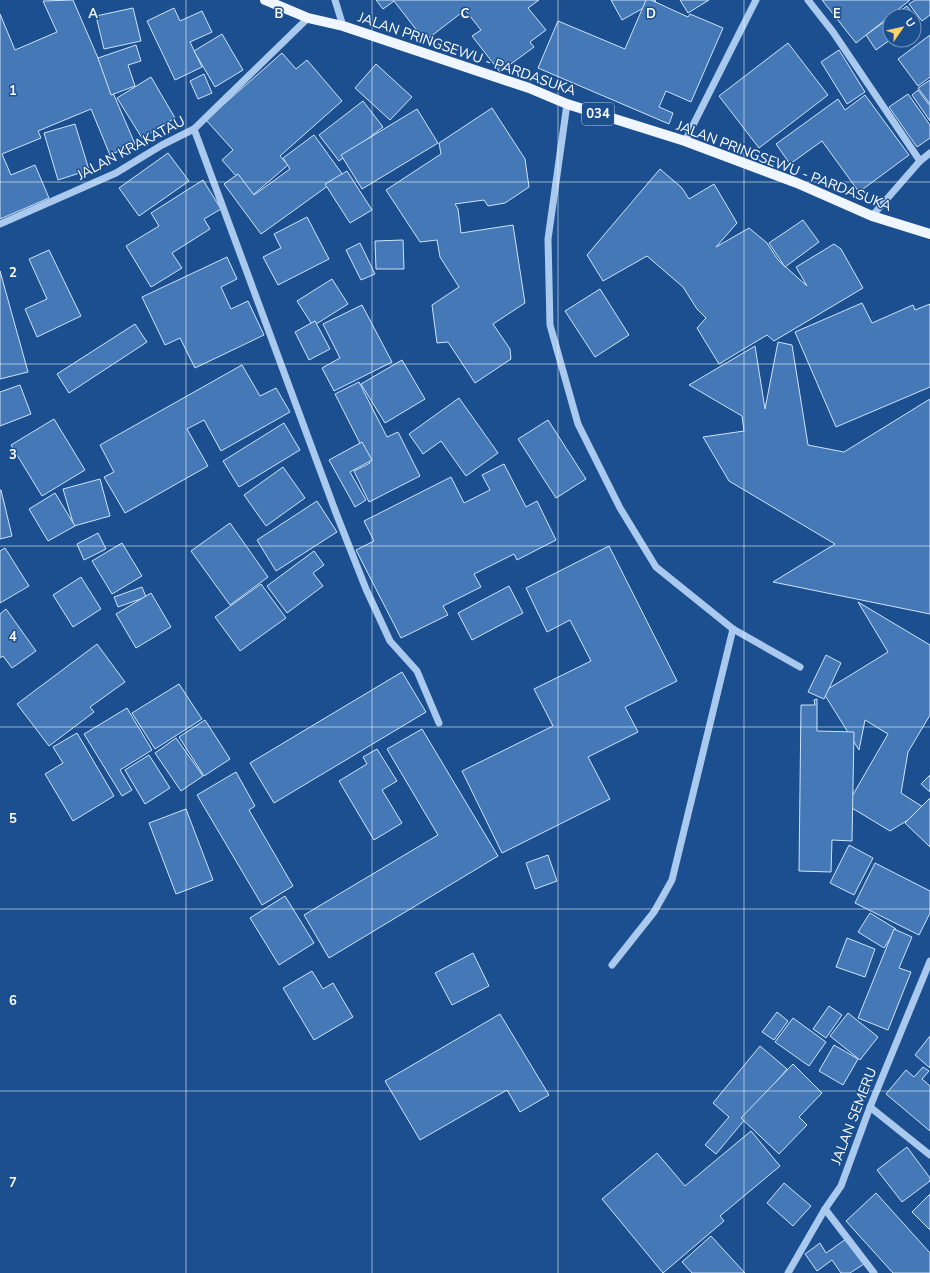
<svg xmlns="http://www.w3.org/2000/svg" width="930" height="1273" viewBox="0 0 930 1273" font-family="'Nunito Sans',sans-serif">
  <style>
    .building { fill: #4478b7; stroke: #cfe3fa }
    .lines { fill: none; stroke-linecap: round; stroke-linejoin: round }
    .minor { stroke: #a9c9ee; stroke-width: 7 }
    .major { stroke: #f0f6ff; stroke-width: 10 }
    .grid { fill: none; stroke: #fff; stroke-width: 1; stroke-opacity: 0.55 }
    .labels { text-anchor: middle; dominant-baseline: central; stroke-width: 3; stroke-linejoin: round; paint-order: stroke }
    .shield { fill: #1b4f8f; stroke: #bbcadd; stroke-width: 1 }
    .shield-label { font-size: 13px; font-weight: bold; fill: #fff }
    .street-label { font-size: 14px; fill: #fff; stroke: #1b4f8f }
    .grid-label { font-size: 13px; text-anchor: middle; font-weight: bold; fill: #fff; stroke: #1b4f8f; stroke-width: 3; stroke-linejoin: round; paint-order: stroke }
  </style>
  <rect width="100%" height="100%" fill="#1b4f8f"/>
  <!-- building -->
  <g class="building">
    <path d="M73,0L135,144L110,155L91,109L38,131L41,138L2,154L11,175L35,165L49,198L0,219V14L15,50L57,32L43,1Z"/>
    <path d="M376,0H539L528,8L546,30L530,42L534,47L500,72L472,36L481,30L465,10L425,41L394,1L383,9Z"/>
    <path d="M611,0H655L656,1L622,20Z"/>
    <path d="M646,0H651L688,17L690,14L723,28L691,102L666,91L659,107L673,113L669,124L538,68L558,21L625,49Z"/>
    <path d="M680,0H709L688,13Z"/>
    <path d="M822,0H910L856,43Z"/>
    <path d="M915,0H930V15L922,21L909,4Z"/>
    <path d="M907,6L917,20L914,23V16H893Z"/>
    <path d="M133,8L141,41L104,49L96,16Z"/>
    <path d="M174,8L180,21L202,11L212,32L190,42L202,67L175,80L147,21Z"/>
    <path d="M890,18V40L876,50L866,35Z"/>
    <path d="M222,34L243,70L215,87L194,51Z"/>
    <path d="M930,35V77L918,86L898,59Z"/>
    <path d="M788,43L828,95L759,148L719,96Z"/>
    <path d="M136,45L141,61L128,65L135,86L111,95L98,58Z"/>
    <path d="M839,50L865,92L847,104L821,62Z"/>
    <path d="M282,53L296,69L307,60L342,101L280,156L288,165L253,195L222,160L233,150L206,120Z"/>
    <path d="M376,64L412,97L390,120L355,88Z"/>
    <path d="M204,74L212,93L198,99L190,81Z"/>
    <path d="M151,77L175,118L142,138L117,98Z"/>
    <path d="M930,80V104L918,88Z"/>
    <path d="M918,90L930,106V121L912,95Z"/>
    <path d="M908,94L930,125V138L917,147L889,107Z"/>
    <path d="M865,95L909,155L859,192L822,141L790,164L776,144L838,99L845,110Z"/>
    <path d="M363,101L383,127L339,161L319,135Z"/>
    <path d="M492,108L525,159L529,187L505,203L488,206L484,200L455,204L458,209L461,233L513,225L525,303L493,324L510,349L511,359L475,383L448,342L437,343L432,305L459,287L440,257L437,240L420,242L386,190L441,154L439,143Z"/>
    <path d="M417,109L438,143L362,189L341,155Z"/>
    <path d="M75,124L89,170L58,180L44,133Z"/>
    <path d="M314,135L343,175L261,234L224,184L238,174L254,195L290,169L283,158Z"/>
    <path d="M168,153L189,181L139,216L119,188Z"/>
    <path d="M660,169L682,188L689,199L714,184L737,223L716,247L749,228L767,243L778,260L807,286L796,267L834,244L841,249L863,288L774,341L767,335L719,364L697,328L706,318L697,309L683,287L647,256L603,281L587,255Z"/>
    <path d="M347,171L372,210L350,223L325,184Z"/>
    <path d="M203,180L221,209L204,219L210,229L172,253L182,268L151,287L126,246L159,226L151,213Z"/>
    <path d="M307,217L329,259L278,285L263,257L281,248L274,234Z"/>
    <path d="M803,220L819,242L785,267L769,243Z"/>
    <path d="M403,240L404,269H376L375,241Z"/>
    <path d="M360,243L375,274L361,280L346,250Z"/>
    <path d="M49,250L81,316L37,337L25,309L47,299L29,259Z"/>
    <path d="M227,257L237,279L221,287L231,309L248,301L264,335L195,368L180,338L165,345L142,297Z"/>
    <path d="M0,271L28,372L0,379Z"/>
    <path d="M332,279L348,304L313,326L297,301Z"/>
    <path d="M600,289L629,335L595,357L565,311Z"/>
    <path d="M862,303L872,323L913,305L915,310L930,304V387L836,427L795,332Z"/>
    <path d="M362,305L392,362L334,391L322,368L340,358L323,324Z"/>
    <path d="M315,321L330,349L309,360L295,332Z"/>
    <path d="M135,324L147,342L69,393L57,374Z"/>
    <path d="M778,342L792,345L808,445L844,452L930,399V614L773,582L835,544L729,481L703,437L744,431L742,416L689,385L755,346L765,409Z"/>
    <path d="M402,360L425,399L385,423L361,384Z"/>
    <path d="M242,365L260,396L276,388L290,412L221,451L204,420L187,429L208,466L125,513L104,477L114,472L100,445Z"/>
    <path d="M359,382L387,437L398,432L420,476L369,502L354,471L370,463L335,394Z"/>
    <path d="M20,385L31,414L0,426V392Z"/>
    <path d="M459,398L498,453L466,476L441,441L423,454L409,434Z"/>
    <path d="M54,419L85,470L42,496L11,445Z"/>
    <path d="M548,420L586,479L556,498L518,439Z"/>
    <path d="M284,423L300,450L239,487L223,461Z"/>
    <path d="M362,442L372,460L350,472L366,500L355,507L329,460Z"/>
    <path d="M504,464L526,507L537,501L556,540L517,560L514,554L474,574L481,587L443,606L448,615L401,638L356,550L374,541L364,521L451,477L464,503L490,490L482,475Z"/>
    <path d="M283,467L305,498L266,526L244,495Z"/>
    <path d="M100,479L110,516L74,526L63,489Z"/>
    <path d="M1,490L12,536L0,539V490Z"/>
    <path d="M55,493L75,526L48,541L29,509Z"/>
    <path d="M317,501L337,532L276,571L257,540Z"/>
    <path d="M230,523L268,577L230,605L191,551Z"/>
    <path d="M98,533L106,549L84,560L77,544Z"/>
    <path d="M122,543L142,576L112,594L92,561Z"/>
    <path d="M609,546L677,681L625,707L638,732L588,757L610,799L502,853L462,771L553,726L534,689L591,661L570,620L547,632L526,588Z"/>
    <path d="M5,548L29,586L0,603V551Z"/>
    <path d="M314,551L324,565L313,573L323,586L287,613L267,586Z"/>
    <path d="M81,577L101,609L73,627L53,595Z"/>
    <path d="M261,584L286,618L240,651L215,617Z"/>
    <path d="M509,586L523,613L472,640L458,613Z"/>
    <path d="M142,587L146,597L118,607L114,597Z"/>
    <path d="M151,593L171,627L136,648L116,614Z"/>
    <path d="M858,602L930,645V715L908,752L901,793L926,809L890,831L847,805L888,734L865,720L859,750L823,692L888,652Z"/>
    <path d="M6,609L36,651L12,668L3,656L0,658V614Z"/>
    <path d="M97,644L125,682L90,707L94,712L49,746L17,704Z"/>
    <path d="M826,655L841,663L824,699L808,692Z"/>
    <path d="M402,672L426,712L274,803L250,763Z"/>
    <path d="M179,684L202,719L155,749L132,713Z"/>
    <path d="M817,699V731L854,732L852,841L832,840L831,872L799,871L801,705H815L814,700Z"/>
    <path d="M127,708L152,750L120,770L132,790L122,796L84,734Z"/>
    <path d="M205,720L230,759L204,776L179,737Z"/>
    <path d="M422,729L498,856L329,958L304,915L438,835L387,749Z"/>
    <path d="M77,733L114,796L73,821L45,774L63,763L53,747Z"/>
    <path d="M176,738L203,776L181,791L155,753Z"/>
    <path d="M377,749L397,781L382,790L402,823L374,840L339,781L367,764L363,757Z"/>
    <path d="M149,755L170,788L145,804L125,770Z"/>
    <path d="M236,772L255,806L249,810L293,886L262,905L197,795Z"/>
    <path d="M930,775V792L921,784Z"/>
    <path d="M930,798V847L905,823Z"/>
    <path d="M186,809L213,880L176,894L149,823Z"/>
    <path d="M849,845L873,858L854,895L830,883Z"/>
    <path d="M548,855L557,881L535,889L526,863Z"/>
    <path d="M875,863L930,891V913L919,935L855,903Z"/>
    <path d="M285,896L314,943L279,965L250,918Z"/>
    <path d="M870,913L896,929L884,948L858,932Z"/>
    <path d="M894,929L912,937L899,968L911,972L888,1030L858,1018Z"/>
    <path d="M847,938L875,949L865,977L836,967Z"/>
    <path d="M473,953L489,986L452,1005L435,973Z"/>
    <path d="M312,971L323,989L333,983L353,1017L314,1040L283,988Z"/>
    <path d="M829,1006L842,1015L826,1038L813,1029Z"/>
    <path d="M777,1012L788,1021L774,1040L762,1032Z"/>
    <path d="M848,1013L878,1037L860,1060L830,1036Z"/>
    <path d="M500,1014L549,1095L520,1112L507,1090L420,1140L385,1081Z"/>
    <path d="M793,1018L826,1042L809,1066L775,1042Z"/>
    <path d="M930,1036V1068L915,1055Z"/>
    <path d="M834,1045L858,1059L843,1085L819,1071Z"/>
    <path d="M760,1046L787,1069L716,1154L705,1145L729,1117L713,1103Z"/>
    <path d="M793,1064L822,1093L799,1117L807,1125L779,1154L741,1118Z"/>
    <path d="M923,1067L929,1071L922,1079L930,1086V1131L886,1094L906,1070L914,1077Z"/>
    <path d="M751,1131L780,1166L720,1216L724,1221L663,1273L602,1199L657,1153L685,1186Z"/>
    <path d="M907,1147L930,1178V1181L902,1202L877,1170Z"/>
    <path d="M784,1183L811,1206L793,1226L767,1203Z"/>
    <path d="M876,1193L930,1253V1273H893L846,1221Z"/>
    <path d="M930,1194V1230L912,1212Z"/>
    <path d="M711,1236L745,1273H692L682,1262Z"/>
    <path d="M846,1239L864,1264L850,1273H841L832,1260L817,1271L805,1254L820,1243L826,1253Z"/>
  </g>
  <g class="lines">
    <!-- minor -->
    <g class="minor">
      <path d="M335,0L343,26"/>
      <path d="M808,0L833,32L920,161"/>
      <path d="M567,104L548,239L550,325L578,424L620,508L656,567L733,629L800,667"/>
      <path d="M194,129L336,513L366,589L390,641L417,671L439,723"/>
      <path d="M685,141L756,0"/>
      <path d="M872,216L920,161L930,153"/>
      <path d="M0,224L116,173L162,145L194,129L308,18"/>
      <path d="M612,965L654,912L672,880L733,629"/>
      <path d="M870,1107L930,1155"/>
      <path d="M825,1209L874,1273"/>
      <path d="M788,1273L825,1209L841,1186L870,1107L930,961"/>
    </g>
    <!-- major -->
    <path class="major" d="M265,0L308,18L343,26L529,88L567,104L685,141L797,183L872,216L930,234"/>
  </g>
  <!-- grid -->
  <path class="grid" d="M186,0V1273M372,0V1273M558,0V1273M744,0V1273M0,182H930M0,364H930M0,546H930M0,727H930M0,909H930M0,1091H930"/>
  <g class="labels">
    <!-- shield labels -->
    <rect class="shield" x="582" y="103" width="32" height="22" rx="3"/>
    <g class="shield-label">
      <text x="598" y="114">034</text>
    </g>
    <!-- street labels -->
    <g class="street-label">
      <text transform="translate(467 54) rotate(19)">JALAN PRINGSEWU - PARDASUKA</text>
      <text transform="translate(131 148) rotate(-28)">JALAN KRAKATAU</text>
      <text transform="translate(784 166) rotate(21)">JALAN PRINGSEWU - PARDASUKA</text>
      <text transform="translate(854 1116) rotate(-69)">JALAN SEMERU</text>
    </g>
  </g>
  <g class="grid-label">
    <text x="93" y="18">A</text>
    <text x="279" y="18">B</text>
    <text x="465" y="18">C</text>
    <text x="651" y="18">D</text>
    <text x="837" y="18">E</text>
    <text x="13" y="95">1</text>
    <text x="13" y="277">2</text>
    <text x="13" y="459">3</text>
    <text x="13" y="641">4</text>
    <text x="13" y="823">5</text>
    <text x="13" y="1005">6</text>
    <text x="13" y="1187">7</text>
  </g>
  <!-- north arrow -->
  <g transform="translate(902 28) rotate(56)"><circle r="19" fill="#1b4f8f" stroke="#7695bc"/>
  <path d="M0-3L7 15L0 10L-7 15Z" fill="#ffd166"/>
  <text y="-6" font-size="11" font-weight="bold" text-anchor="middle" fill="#ffffff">U</text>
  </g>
</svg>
